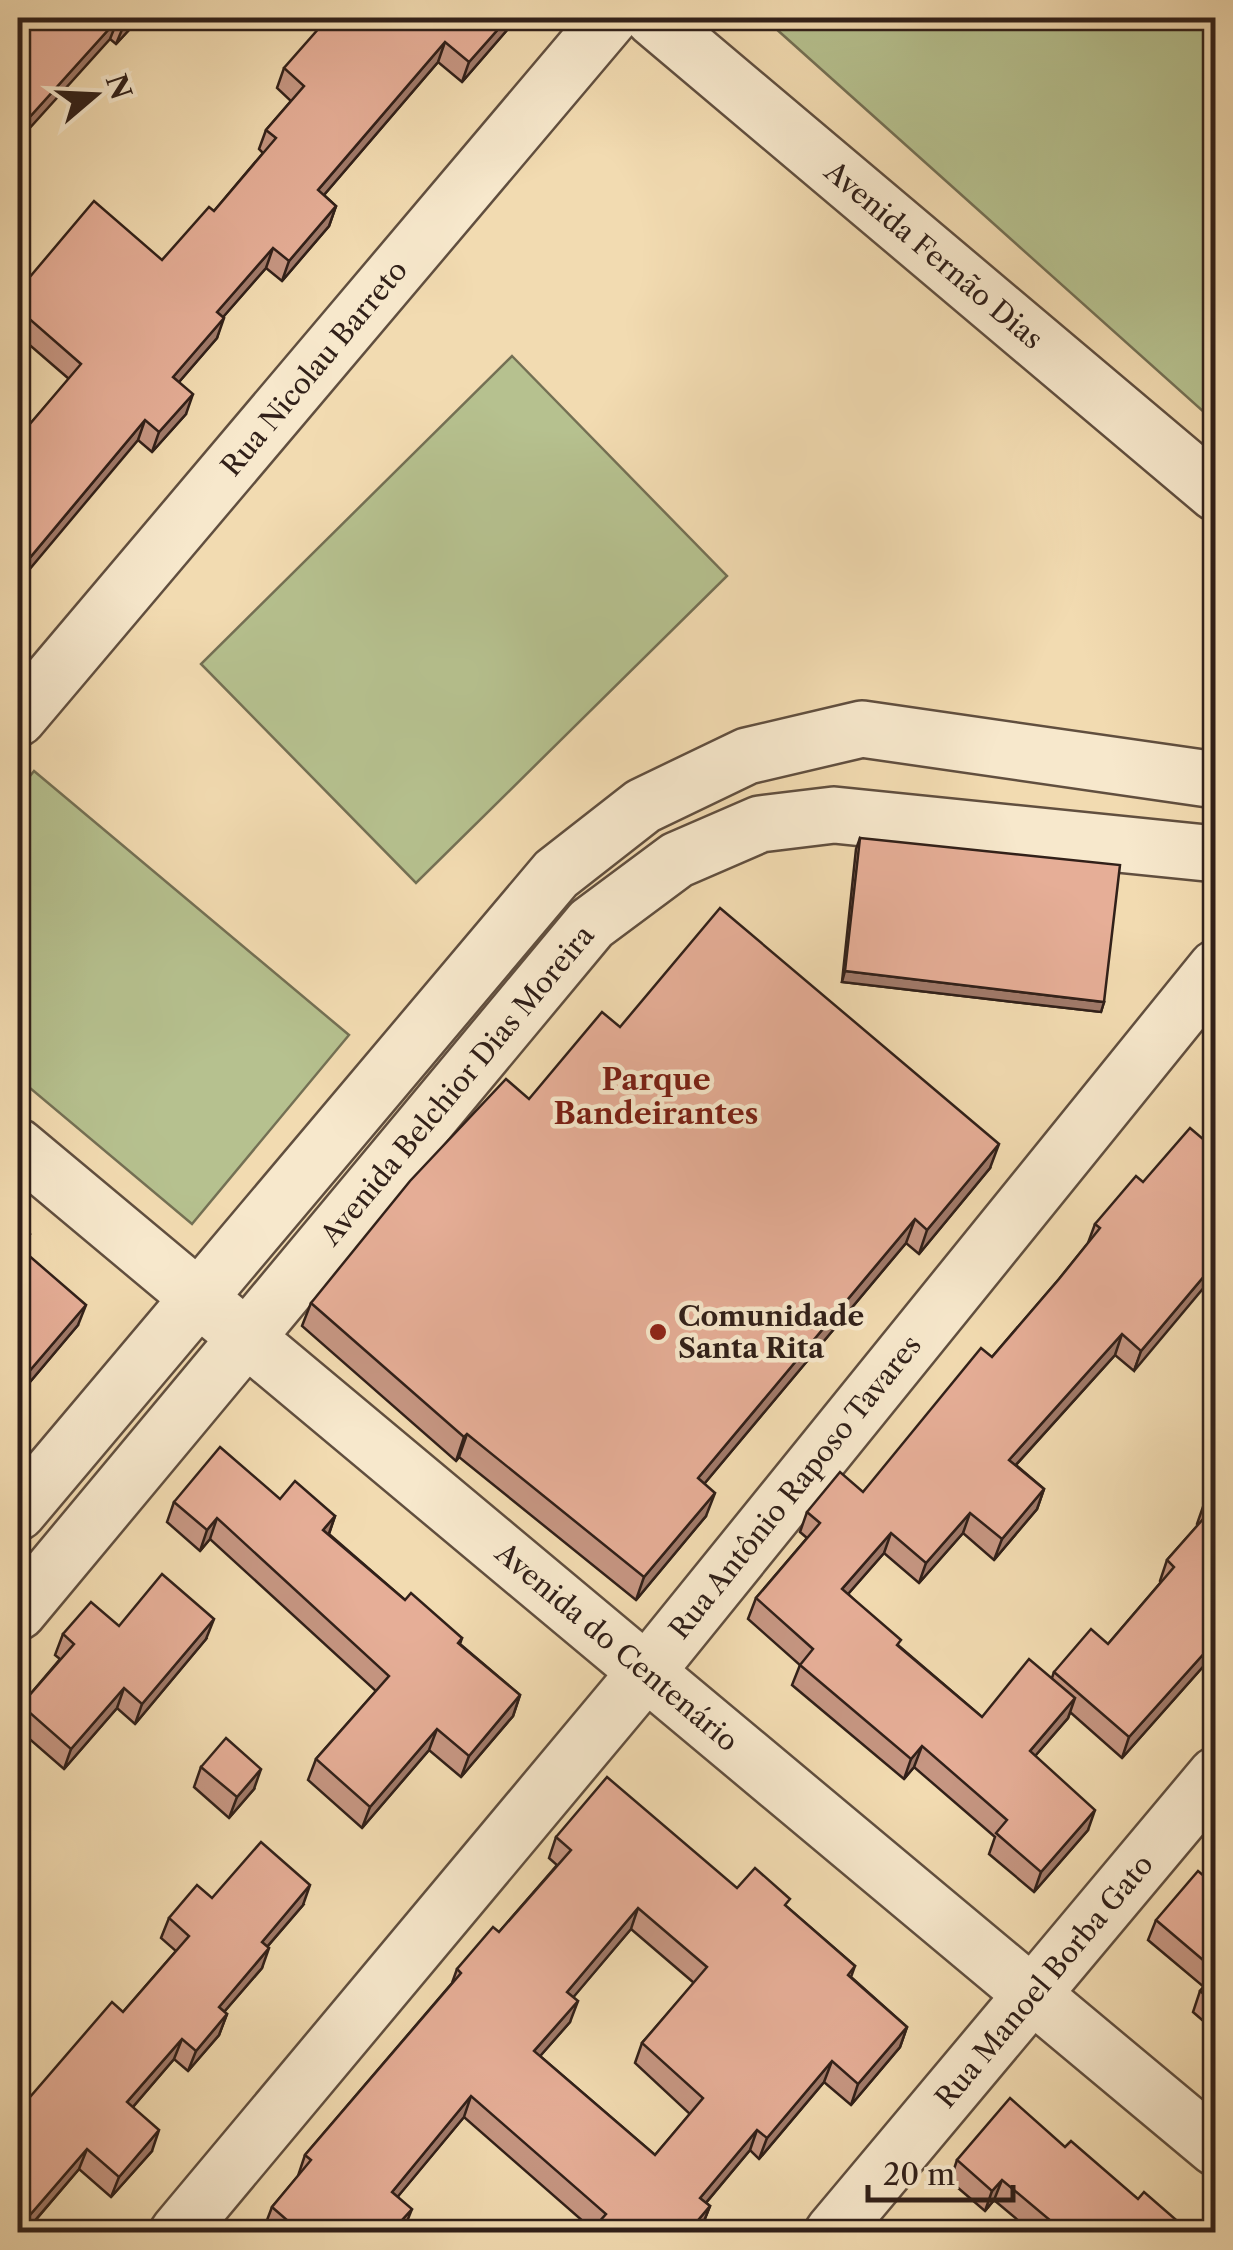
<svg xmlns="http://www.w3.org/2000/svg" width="1233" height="2250" viewBox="0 0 1233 2250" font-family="'Libre Caslon Text',serif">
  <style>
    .green { fill: #b6c18f; stroke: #747054; stroke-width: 2.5 }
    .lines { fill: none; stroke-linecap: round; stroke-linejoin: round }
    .minor-casing { stroke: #614f3f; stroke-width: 60 }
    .minor { stroke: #f7e8cc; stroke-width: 55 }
    .wall { fill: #c69682; stroke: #312019; stroke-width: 2.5; fill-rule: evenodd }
    .shaded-wall { fill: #a17a6a; stroke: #312019; stroke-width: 2.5 }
    .building { fill: #e6ae97; stroke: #312019; stroke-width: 2.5; fill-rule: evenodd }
    .poi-dot { fill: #8f2418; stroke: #f7e8cc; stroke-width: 4 }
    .labels { text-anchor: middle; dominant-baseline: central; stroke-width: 9; stroke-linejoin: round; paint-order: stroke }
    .street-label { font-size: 28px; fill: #312019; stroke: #f7e8cc }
    .poi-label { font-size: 28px; font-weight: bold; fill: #312019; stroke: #f7e8cc; text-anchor: start }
    .neighbourhood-label { font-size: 30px; font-weight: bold; fill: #7a1f14; stroke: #f7e8cc }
  </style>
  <rect width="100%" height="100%" fill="#f2dbb1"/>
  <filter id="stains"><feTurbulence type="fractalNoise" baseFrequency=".002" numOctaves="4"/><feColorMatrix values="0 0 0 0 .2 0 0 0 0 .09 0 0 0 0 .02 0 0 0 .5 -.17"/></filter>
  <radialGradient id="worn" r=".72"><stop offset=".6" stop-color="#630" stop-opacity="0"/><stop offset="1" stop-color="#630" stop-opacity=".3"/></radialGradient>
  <!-- green -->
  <g class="green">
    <path d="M764,18H1207L1215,24V422Z"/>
    <path d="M512,356L727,576L416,883L201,664Z"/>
    <path d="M34,771L349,1035L192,1224L18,1078V791Z"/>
  </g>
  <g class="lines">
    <defs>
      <g id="minor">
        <path d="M653,18L1216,493"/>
        <path d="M18,718L610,18"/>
        <path d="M18,1147L1216,2148"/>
        <path d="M18,1512L556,874L643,806L747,756L862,729L1216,780"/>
        <path d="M18,1612L591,924L677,860L760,824L834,815L1216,854"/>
        <path d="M178,2232L647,1671L1216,968"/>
        <path d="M833,2232L1216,1775"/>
      </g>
    </defs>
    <!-- minor casing -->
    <use href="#minor" class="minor-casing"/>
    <!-- minor -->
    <use href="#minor" class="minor"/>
  </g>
  <!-- wall -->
  <g class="wall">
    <path d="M18,18H140L116,44L110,39Z"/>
    <path d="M514,22L462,82L438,62L324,195L336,206L329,226L282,281L266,268L223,317L217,338L179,382L186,414L152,452L138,440L18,438L69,379L18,335V291L162,260L214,211L263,153L259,149L266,130L291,101L277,88L284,68Z"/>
    <path d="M860,838L1104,1002L1101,1012L842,982L856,849Z"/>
    <path d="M620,1027L990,1168L919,1254L906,1243L704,1484L706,1516L636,1600L459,1457L456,1461L302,1326L311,1303L529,1099Z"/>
    <path d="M1216,1150L1134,1371L1115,1355L1016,1465L1044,1489L1037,1509L994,1560L963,1533L919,1583L884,1553L848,1594L899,1646L982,1717L1052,1678L1054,1672L1108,1644L1161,1582L1160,1581L1167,1560L1198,1525L1197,1524L1204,1504L1216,1491V1652L1122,1758L1070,1712L1068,1718L1035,1756L1088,1830L1034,1892L989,1854L995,1837L914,1767L904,1779L792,1685L800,1665L748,1619L756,1598L807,1538L800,1532L807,1512L863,1492L992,1357L1059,1279L1088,1243L1095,1224L1143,1182Z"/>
    <path d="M18,1223L24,1251L78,1325L19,1395L18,1394Z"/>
    <path d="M280,1499L335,1516L329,1534L405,1600L462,1638L460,1644L520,1695L513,1716L461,1777L429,1750L362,1828L308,1780L316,1759L376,1691L210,1539L200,1551L167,1522L174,1502Z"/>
    <path d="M119,1626L206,1639L135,1724L117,1708L64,1769L18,1729V1716L21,1705L60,1659L55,1655L63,1634Z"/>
    <path d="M201,1767L254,1789L229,1818L194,1787Z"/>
    <path d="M556,1837L737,1888L787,1907L855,1966L851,1977L907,2027L900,2047L851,2105L824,2082L759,2159L750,2150L706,2203L710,2206L702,2226L593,2230L464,2117L398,2196L404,2229L402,2232H270L264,2228L272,2207L298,2176L305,2155L452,1983L457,1969L499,1932L557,1865L549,1858ZM631,1929L694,1983L642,2043L635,2063L690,2114L655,2155L540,2056L570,2022L573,1997Z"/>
    <path d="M1216,1886V2032L1193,2012L1200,1991L1204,1987L1148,1940L1156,1920Z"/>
    <path d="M212,1898L303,1905L267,1947L262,1968L224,2012L227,2014L219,2035L188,2071L174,2059L133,2107L152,2151L111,2197L79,2169L29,2228L18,2232L123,2012L176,1951L161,1938L169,1918Z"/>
    <path d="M1065,2147L1138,2199L1190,2232H1032L994,2200L985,2211L950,2181L957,2160Z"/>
  </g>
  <!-- shaded-wall -->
  <g class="shaded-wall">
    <path d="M130,18H140L116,44L124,25Z"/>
    <path d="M508,18H516L514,22L462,82L469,62Z"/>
    <path d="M118,19L110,39L18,141V130Z"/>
    <path d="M445,42L438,62L311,210L318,190Z"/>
    <path d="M336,206L329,226L282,281L289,261Z"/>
    <path d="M273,248L266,268L210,332L217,312Z"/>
    <path d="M224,318L217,338L166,397L173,377Z"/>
    <path d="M193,394L186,414L152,452L159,432Z"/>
    <path d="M145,420L138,440L18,583V572Z"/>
    <path d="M845,971L1104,1002L1101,1012L842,982Z"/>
    <path d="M999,1144L990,1168L919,1254L927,1230Z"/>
    <path d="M915,1219L906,1243L689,1502L698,1478Z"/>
    <path d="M30,1234L22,1254L19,1247Z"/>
    <path d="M1216,1262V1273L1134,1371L1141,1351Z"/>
    <path d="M86,1305L78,1325L19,1395L26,1375Z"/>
    <path d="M1122,1334L1115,1355L1002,1480L1009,1460Z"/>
    <path d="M467,1434L459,1457L456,1461L464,1437Z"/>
    <path d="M1044,1489L1037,1509L994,1560L1002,1539Z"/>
    <path d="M715,1493L706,1516L636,1600L644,1577Z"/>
    <path d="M970,1513L963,1533L919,1583L926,1563Z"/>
    <path d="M335,1516L328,1536L323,1530Z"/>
    <path d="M217,1518L210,1539L200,1551L207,1530Z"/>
    <path d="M891,1533L884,1553L834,1610L842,1589Z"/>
    <path d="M214,1619L206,1639L135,1724L142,1704Z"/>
    <path d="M1216,1640V1652L1122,1758L1129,1737Z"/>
    <path d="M124,1688L117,1708L64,1769L71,1749Z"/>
    <path d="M520,1695L513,1716L461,1777L469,1756Z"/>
    <path d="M1075,1698L1068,1718L1022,1771L1030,1751Z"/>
    <path d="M437,1729L429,1750L362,1828L370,1807Z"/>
    <path d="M922,1746L914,1767L904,1779L911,1759Z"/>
    <path d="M261,1769L254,1789L229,1818L237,1797Z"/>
    <path d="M1095,1810L1088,1830L1034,1892L1041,1872Z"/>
    <path d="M310,1885L303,1905L254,1962L262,1942Z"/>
    <path d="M638,1908L631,1929L560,2013L567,1992Z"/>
    <path d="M269,1948L262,1968L211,2027L219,2007Z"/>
    <path d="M578,2001L570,2022L527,2071L534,2051Z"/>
    <path d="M227,2014L219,2035L188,2071L196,2051Z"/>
    <path d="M907,2027L900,2047L851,2105L858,2084Z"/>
    <path d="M182,2039L174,2059L119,2123L127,2102Z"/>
    <path d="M832,2061L824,2082L759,2159L767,2138Z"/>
    <path d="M471,2096L464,2117L385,2212L392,2192Z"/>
    <path d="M159,2130L152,2151L111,2197L119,2177Z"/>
    <path d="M757,2130L750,2150L693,2218L700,2198Z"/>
    <path d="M87,2149L79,2169L25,2232L23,2223Z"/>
    <path d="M1002,2180L994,2200L985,2211L992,2191Z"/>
    <path d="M710,2206L702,2226L697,2232H688Z"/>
    <path d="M412,2209L404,2229L402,2232H391Z"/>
  </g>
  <!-- building -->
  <g class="building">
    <path d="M18,18H130L124,25L118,19L18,130Z"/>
    <path d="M328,18H508L469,62L445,42L318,190L336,206L289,261L273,248L217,312L224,318L173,377L193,394L159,432L145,420L18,572V438L81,364L18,309V291L94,201L162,260L209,207L214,211L276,138L266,130L304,86L284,68Z"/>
    <path d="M860,838L1120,865L1104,1002L845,971Z"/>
    <path d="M720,908L999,1144L927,1230L915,1219L698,1478L715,1493L644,1577L467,1434L464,1437L311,1303L410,1181L506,1079L529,1099L602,1012L620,1027Z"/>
    <path d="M1190,1128L1216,1150V1262L1141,1351L1122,1334L1009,1460L1044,1489L1002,1539L970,1513L926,1563L891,1533L842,1589L901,1640L897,1645L982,1717L1029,1659L1075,1698L1030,1751L1095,1810L1041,1872L996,1833L1007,1820L922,1746L911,1759L800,1665L813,1649L756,1598L820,1523L807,1512L840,1472L863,1492L981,1348L992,1357L1059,1279L1100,1228L1095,1224L1136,1176L1143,1182Z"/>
    <path d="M18,1223L30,1234L19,1247L86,1305L26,1375L18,1367Z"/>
    <path d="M220,1447L280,1499L295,1481L335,1516L323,1530L405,1600L411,1593L462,1638L458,1643L520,1695L469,1756L437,1729L370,1807L316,1759L389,1676L217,1518L207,1530L174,1502Z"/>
    <path d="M1216,1491V1640L1129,1737L1054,1672L1091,1629L1108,1644L1174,1567L1167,1560L1211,1510L1204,1504Z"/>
    <path d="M162,1574L214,1619L142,1704L124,1688L71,1749L21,1705L74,1644L63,1634L91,1602L119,1626Z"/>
    <path d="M226,1738L261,1769L237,1797L201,1767Z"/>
    <path d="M607,1777L737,1888L755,1868L790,1899L785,1905L855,1966L848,1975L907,2027L858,2084L832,2061L767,2138L757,2130L700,2198L710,2206L688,2232H590L606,2214L471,2096L392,2192L412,2209L391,2232H290L295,2227L272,2207L311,2160L305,2155L461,1973L457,1969L493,1927L499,1932L571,1850L556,1837ZM638,1908L707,1967L642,2043L703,2098L655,2155L534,2051L578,2001L567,1992Z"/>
    <path d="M261,1842L310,1885L262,1942L269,1948L219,2007L227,2014L196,2051L182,2039L127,2102L159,2130L119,2177L87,2149L23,2223L35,2232H18V2111L112,2002L123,2012L189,1936L169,1918L197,1885L212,1898Z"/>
    <path d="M1198,1871L1216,1886V1971L1156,1920Z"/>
    <path d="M1216,1973V2005L1200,1991Z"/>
    <path d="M1010,2098L1065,2147L1071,2141L1138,2199L1144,2192L1190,2232H1064L1002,2180L992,2191L957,2160Z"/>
  </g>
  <!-- markers -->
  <circle class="poi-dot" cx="658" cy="1332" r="10"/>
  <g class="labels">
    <!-- street labels -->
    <g class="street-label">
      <text transform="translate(934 255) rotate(40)">Avenida Fernão Dias</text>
      <text transform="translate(314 368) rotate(-50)">Rua Nicolau Barreto</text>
      <text transform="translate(457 1085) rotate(-50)">Avenida Belchior Dias Moreira</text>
      <text transform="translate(795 1487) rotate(-51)">Rua Antônio Raposo Tavares</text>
      <text transform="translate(617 1647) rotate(40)">Avenida do Centenário</text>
      <text transform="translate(1044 1981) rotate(-50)">Rua Manoel Borba Gato</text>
    </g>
    <!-- poi labels -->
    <g class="poi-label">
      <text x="678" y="1316">Comunidade<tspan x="678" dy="32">Santa Rita</tspan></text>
    </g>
    <!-- neighbourhood labels -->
    <g class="neighbourhood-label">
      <text x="656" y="1079">Parque<tspan x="656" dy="34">Bandeirantes</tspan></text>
    </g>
  </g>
  <!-- margin -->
  <rect width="1233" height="2250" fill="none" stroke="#f2dbb1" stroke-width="60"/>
  <rect x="20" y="20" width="1193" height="2210" fill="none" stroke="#312019" stroke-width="5"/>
  <rect x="30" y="30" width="1173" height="2190" fill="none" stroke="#312019" stroke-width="2.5"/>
  <!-- north arrow -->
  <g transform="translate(95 95) rotate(71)" stroke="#f7e8cc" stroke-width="8" paint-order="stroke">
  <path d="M0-8L18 38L0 25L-18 38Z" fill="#312019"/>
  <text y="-15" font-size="28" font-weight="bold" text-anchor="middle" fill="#312019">N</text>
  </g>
  <!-- scale -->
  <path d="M868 2185v15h145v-15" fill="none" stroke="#312019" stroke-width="5"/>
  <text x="883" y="2185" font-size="30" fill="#312019" stroke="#f7e8cc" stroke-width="8" paint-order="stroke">20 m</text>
  <rect width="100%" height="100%" filter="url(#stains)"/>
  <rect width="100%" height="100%" fill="url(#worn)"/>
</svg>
